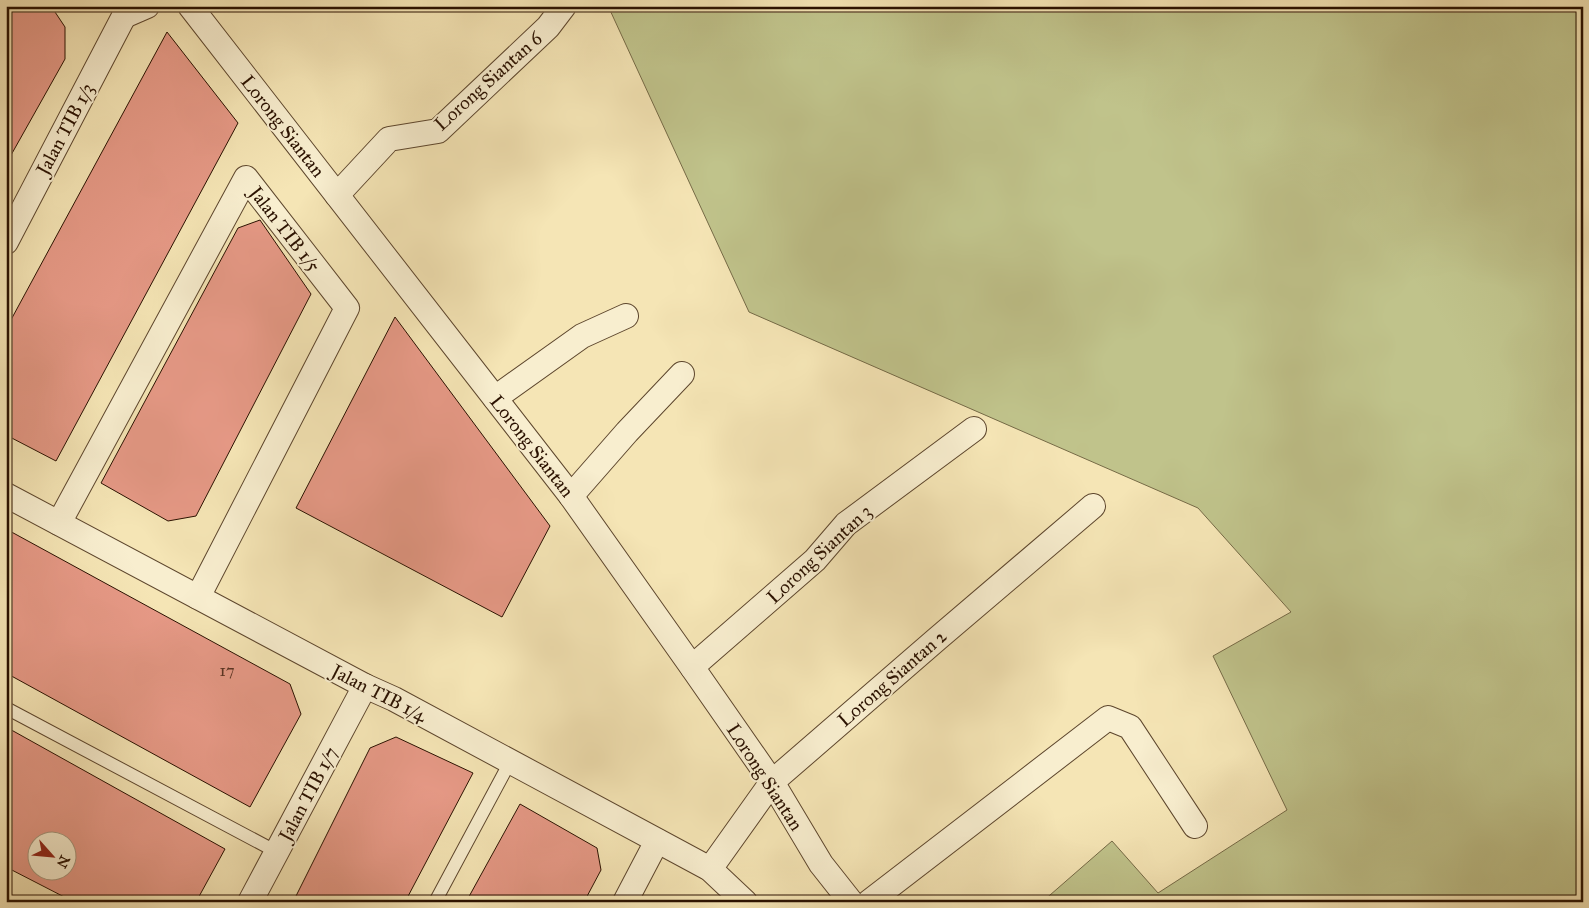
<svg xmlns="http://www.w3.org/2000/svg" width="1589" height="908" viewBox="0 0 1589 908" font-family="'IM FELL Great Primer',serif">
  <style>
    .green { fill: #c0c38b; stroke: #756a46 }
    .building { fill: #e69986; stroke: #2a1100; fill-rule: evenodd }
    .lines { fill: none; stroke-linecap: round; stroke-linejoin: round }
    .service-casing { stroke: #5d462d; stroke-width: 14 }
    .minor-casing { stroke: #5d462d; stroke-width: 26 }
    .service { stroke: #f8eecf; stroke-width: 12 }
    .minor { stroke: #f8eecf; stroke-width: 24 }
    .labels { text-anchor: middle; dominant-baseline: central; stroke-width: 4; stroke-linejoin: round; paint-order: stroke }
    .number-label { font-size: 16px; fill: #593322 }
    .street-label { font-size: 19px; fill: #2a1100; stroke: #f8eecf }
  </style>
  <rect width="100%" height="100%" fill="#f5e5b5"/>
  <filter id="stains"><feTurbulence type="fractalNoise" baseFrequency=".004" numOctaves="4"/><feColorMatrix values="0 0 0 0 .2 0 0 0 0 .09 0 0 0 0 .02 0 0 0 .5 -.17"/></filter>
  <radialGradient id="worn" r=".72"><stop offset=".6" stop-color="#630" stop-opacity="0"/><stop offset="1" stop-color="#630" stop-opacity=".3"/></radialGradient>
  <!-- green -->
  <path class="green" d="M610,6H1583V902H1042L1112,841L1158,893L1287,810L1213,656L1291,612L1198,508L749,312L609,8Z"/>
  <!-- building -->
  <g class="building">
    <path d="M6,6H51L65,27V59L6,164Z"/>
    <path d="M167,32L238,123L56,461L6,435V329Z"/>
    <path d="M260,220L311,294L196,516L168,521L101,483L238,228Z"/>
    <path d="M395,317L550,526L502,617L296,508Z"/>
    <path d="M6,529L290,684L301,714L250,807L6,673Z"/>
    <path d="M6,727L225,849L196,902H74L6,867ZM38,840H68V870H38Z"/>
    <path d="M396,737L473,773L405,902H293L370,748Z"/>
    <path d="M520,804L597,848L601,870L584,902H466Z"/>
    <path d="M681,897L690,902H678Z"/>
  </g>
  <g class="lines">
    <defs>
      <g id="service">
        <path d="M6,708L277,852"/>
        <path d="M435,902L510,762"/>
      </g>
      <g id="minor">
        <path d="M190,6L571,496L692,667L772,782L821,864L851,902"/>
        <path d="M124,16L147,6"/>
        <path d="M337,195L389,139L438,131L548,27L564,6"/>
        <path d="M6,242L124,16"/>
        <path d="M495,398L582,336L626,316"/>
        <path d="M6,495L365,686L394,699L710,869L745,902"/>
        <path d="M571,496L627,432L682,374"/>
        <path d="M59,523L246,178L347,308L198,597"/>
        <path d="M692,667L815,560L846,524L974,429"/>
        <path d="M710,869L772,782L937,639L1093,506"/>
        <path d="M250,902L365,686"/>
        <path d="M625,902L657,841"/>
        <path d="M869,902L1108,718L1130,727L1195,826"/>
      </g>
    </defs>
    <!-- service casing -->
    <use href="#service" class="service-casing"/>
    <!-- minor casing -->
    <use href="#minor" class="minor-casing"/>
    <!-- service -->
    <use href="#service" class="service"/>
    <!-- minor -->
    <use href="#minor" class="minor"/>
  </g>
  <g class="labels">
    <!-- number labels -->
    <g class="number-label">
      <text x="227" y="670">17</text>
    </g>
    <!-- street labels -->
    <g class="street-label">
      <text transform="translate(488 81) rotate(-42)">Lorong Siantan 6</text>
      <text transform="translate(283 126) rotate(52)">Lorong Siantan</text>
      <text transform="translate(65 129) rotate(-62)">Jalan TIB 1/3</text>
      <text transform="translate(285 229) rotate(52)">Jalan TIB 1/5</text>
      <text transform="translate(532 446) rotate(52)">Lorong Siantan</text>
      <text transform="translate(819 554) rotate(-43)">Lorong Siantan 3</text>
      <text transform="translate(892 678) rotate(-41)">Lorong Siantan 2</text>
      <text transform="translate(379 693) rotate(27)">Jalan TIB 1/4</text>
      <text transform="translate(765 777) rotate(57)">Lorong Siantan</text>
      <text transform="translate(308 794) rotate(-62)">Jalan TIB 1/7</text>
    </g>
  </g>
  <!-- margin -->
  <rect width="1589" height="908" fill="none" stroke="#f5e5b5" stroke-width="25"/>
  <rect x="8" y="8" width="1574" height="893" fill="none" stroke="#2a1100" stroke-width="2.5"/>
  <rect x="12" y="12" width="1564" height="883" fill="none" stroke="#2a1100"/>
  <!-- north arrow -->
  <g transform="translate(52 856) rotate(117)"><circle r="24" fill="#f8eecf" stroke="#a6967c"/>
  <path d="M0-4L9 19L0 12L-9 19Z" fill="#8f2418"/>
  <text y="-8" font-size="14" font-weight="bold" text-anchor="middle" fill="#2a1100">N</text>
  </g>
  <rect width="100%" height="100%" filter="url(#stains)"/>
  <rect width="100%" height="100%" fill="url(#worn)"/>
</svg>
